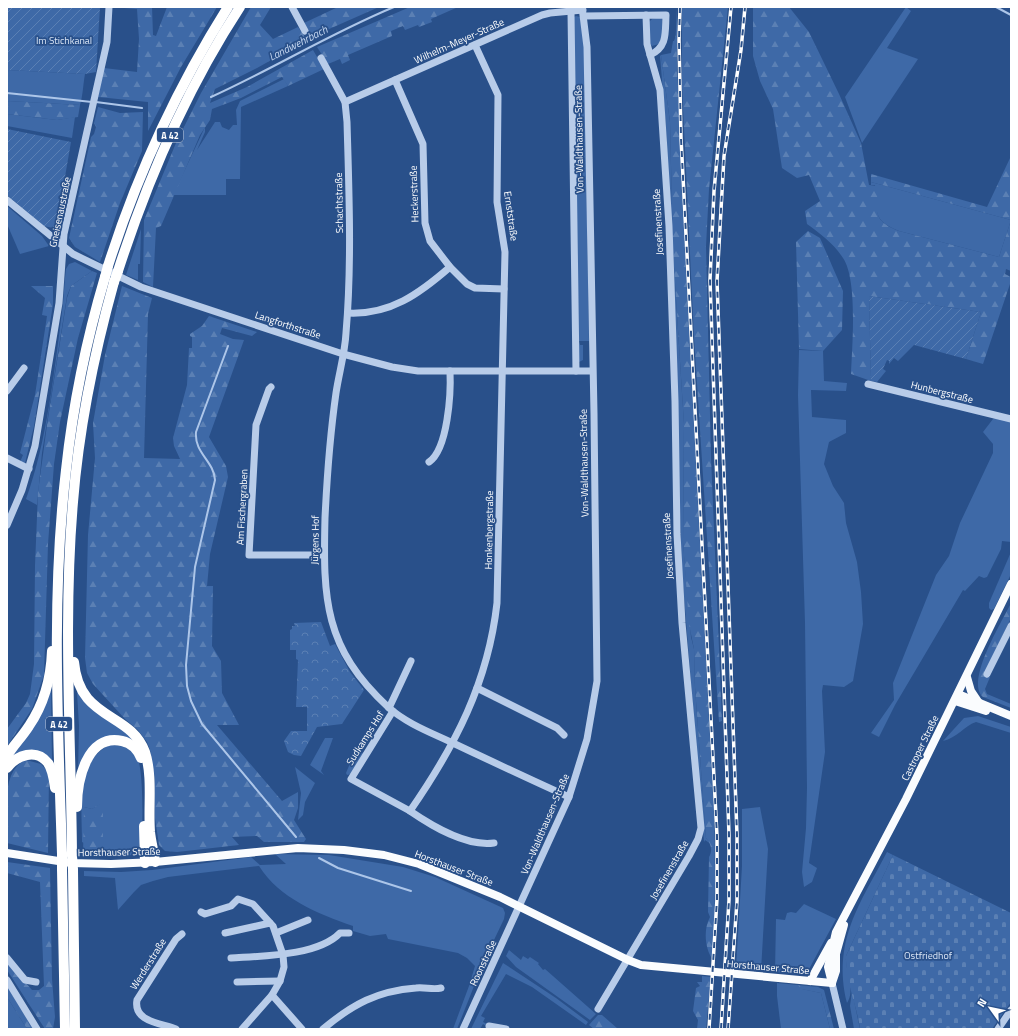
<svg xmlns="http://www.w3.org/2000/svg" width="1018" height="1036" viewBox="0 0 1018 1036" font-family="'Titillium Web',sans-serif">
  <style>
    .grass { fill: #3e69a7 }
    .forest { fill: url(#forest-firs) }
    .cemetery { fill: url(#cemetery-stones) }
    .park { fill: url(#park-crowns) }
    .garden { fill: url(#garden-furrows) }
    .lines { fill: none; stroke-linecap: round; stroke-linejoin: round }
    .stream { stroke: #adc6e9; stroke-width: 2 }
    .minor { stroke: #b8cce9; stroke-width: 7 }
    .major { stroke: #fafcfe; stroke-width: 8 }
    .highway { stroke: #fff; stroke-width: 10 }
    .rail-casing { stroke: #fff; stroke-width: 3.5 }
    .rail { stroke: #29508a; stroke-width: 2; stroke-dasharray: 6; stroke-linecap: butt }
    .highway-bridge { stroke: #fff; stroke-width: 10 }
    .labels { text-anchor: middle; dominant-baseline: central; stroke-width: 3.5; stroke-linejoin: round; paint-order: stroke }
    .shield { fill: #29508a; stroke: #bfcadc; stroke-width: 1 }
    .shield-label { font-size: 9px; font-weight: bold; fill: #fff }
    .park-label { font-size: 10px; fill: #dce7f7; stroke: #29508a }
    .street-label { font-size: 10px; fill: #fff; stroke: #29508a }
    .water-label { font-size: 11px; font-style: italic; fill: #c4d6f0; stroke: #29508a }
  </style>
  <defs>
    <pattern id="forest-firs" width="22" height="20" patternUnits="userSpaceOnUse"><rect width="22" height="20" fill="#3e69a7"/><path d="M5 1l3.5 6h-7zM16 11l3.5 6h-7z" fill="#5b80b4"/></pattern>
    <pattern id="cemetery-stones" width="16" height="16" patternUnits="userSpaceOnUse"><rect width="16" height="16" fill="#3e69a7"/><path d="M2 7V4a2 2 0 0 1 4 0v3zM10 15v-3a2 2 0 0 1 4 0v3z" fill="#5b80b4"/></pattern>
    <pattern id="park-crowns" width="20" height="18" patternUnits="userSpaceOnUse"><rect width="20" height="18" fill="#3e69a7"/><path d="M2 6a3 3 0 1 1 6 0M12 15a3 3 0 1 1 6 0" fill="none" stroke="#5b80b4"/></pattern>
    <pattern id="garden-furrows" width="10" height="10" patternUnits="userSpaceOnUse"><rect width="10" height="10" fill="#3e69a7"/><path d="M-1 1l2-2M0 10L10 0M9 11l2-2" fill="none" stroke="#5b80b4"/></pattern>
  </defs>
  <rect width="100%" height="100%" fill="#29508a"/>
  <!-- grass -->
  <g class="grass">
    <path d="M677,7V72L682,179L715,839L716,910L713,966L715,882L714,816L681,177L675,50Z"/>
    <path d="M906,7L911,11L887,48L918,59L862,143L845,97Z"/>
    <path d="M576,16L580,17L584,43L589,341H579L580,345H583V360L579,362L574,17Z"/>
    <path d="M660,17L662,19L663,31L659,44L652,46L650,44L649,22L652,19Z"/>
    <path d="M661,55L670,122L673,251L684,424L683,542L691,637L694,649L695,687L706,838L711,844L705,840L704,842L682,572L666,128L660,56Z"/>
    <path d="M7,70L85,74C83,85 83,95 80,105L7,101Z"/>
    <path d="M284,79L288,86L241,107L240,179H226V195H173L205,127V132L197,150L215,122H220L222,127L229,130L233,125H237L236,110L240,101Z"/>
    <path d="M7,114L57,120L75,117L72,138L7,126Z"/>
    <path d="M871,182L1011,220L999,257L899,231C872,220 877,212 875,185H871Z"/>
    <path d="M7,206L42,236L49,246L20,254L7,224Z"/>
    <path d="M141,229L140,264H138V280L126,275Z"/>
    <path d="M75,262L92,271L71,286L67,296L42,453L37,505L26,499C47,442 54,373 62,312C64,298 64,283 66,269L69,264Z"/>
    <path d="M799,350L823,351L824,381L847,383L846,391L811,390L812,417L846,420V433L829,442L824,464L833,486L844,503L846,523L857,562L861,592L863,624L853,681L844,687L823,685L822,691L825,752L809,863L817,868L812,882L804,887L802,872L806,828L807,788L805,623L798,395Z"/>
    <path d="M997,417L1011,421V542L1002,541L1001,549L987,577L984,578L979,576L965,591L963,590L895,705L879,737L871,733L894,700L893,683L936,575L949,556L960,523L993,453V444L983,432L993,419Z"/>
    <path d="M1011,552V574L994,609L991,610L989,608V603Z"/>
    <path d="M51,688L52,762L10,756Z"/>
    <path d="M77,692H79L136,740L109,739L78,772L79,726Z"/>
    <path d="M978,716L1011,727V733L976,722C964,726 957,738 943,741L964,718Z"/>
    <path d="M325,738H333L321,771L324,775L310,765Z"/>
    <path d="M110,745C122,745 132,748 138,760C143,770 144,832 140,843C139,846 137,851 135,854L124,857L97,856L103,846V803L92,809L84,807V843L82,842C82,810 75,760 110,745Z"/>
    <path d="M356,749L363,753L351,774L347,775L346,773Z"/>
    <path d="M295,767L315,783L305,802L303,815L298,820L301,793Z"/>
    <path d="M760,807L768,849L761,971L736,968L742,866V809Z"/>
    <path d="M887,852L893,855L846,956C845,972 856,990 847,1003C832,941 860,904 887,852Z"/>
    <path d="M275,854L329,855L403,867L435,877L503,908L505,913L504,919L484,961L457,1029H453L469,986L475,966L467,958L458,953L388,939L386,934L370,936L353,931V926C318,914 279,898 259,866L168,877L153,881L141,885L134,892L118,910L115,878L84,876V871L121,872L152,870L251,857L260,865L286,864Z"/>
    <path d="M804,904L836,919L808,971L799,974L775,972L776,919L785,920L787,913L791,912L796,913Z"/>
    <path d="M509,950L521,960L523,956L528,959L530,957L539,963L538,964L543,970L545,969L596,1014L590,1020L516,967L506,956Z"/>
    <path d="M503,963L556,998L588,1022L586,1025L532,987L506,974L481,1016L485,1018L483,1022L487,1024L486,1026L483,1024L480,1029H471Z"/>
    <path d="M777,983L798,985L802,989L821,993L830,1029H781L777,996Z"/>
    <path d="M852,991L860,1029H854L850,1006Z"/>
    <path d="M7,997L27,1029H7Z"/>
  </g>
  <!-- forest -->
  <g class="forest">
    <path d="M112,7H152L153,35L156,36L167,7H217L181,67L148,131V102L98,97L104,68L137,72L139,39L137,9Z"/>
    <path d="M251,7H271L260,25L273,39L298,27L307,40L257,68L215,89L210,103L247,87L313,50L324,69L288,86L282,77L241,98L212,109L210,120L200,135L161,226L156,228L153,287L143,282L144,220L176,143L201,93Z"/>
    <path d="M338,7H379L311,37L304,23Z"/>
    <path d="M410,7H458L431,19L432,22L419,27L418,25L405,30L403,26L391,31L392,36L348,55L350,60L342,64L340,59L328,64L317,47Z"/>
    <path d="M682,7H728L709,189L706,246L711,457L722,721L719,722L694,337L682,86Z"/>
    <path d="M753,7H789L809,32L839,94L861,143L869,185L878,186C877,213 872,220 899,231L999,257L1011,220V271L1006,269L1005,274L1011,277V281L983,364L966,359L981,312L869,296L871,381L851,374C852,347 858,280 843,258C834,244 821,234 807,224L805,211L820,201L809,175L797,178L782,168L773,109L760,81L753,56Z"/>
    <path d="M676,35L681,177L714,816L715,882L713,960C705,949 703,930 710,917L708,912L709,857C713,850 711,844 706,838L695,687L694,649L689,624L683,542L684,424L673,251L670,122L661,55L671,53L673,41H674Z"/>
    <path d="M7,101L80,105L78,117L57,120L7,114Z"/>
    <path d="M98,107L120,113L143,112L142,151L120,203L100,262L75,247L69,238L91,137L94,134L96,127L94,123Z"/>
    <path d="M1011,156V220L871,182V174L987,207Z"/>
    <path d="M808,231L820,238L843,291L842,330L823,351L799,349L796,242Z"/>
    <path d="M92,271L97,273L78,338L60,422L54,464L48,544L44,675L32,709L7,746V729L26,703L30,694L34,664L35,566L38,492L47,425L67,298L71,286Z"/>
    <path d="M31,286H53V304L34,426L25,463L20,462L23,455L20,453L35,395L47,316L42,315L45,298Z"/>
    <path d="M122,286L152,298L148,314L144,458L180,459L174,446L173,438L187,385L189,348H192V337L190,336V334L202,326L209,316L257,332L252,336L222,328L220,334L233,339L244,340L209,437L226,466L228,477L210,554L207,586H213L212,646L221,661L222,693L239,725H217L282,801L298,792V808L294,820L306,839L304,842H264L257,836L232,837L239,845L177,852L165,851L159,845L155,818V778L150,750L147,742L138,730L125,719L93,684L87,673L85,658L88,535L95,458L93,423L105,355Z"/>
    <path d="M1011,603V618L986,670L985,675L990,677L985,689L987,694L1011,704V708L983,697C965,681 1002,622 1011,603Z"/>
    <path d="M26,760L41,764L49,773L48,853L7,843C7,818 0,770 26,760Z"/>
    <path d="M103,802V846L97,856H83L84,807L92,809Z"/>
    <path d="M7,862L50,868L52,979L55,1017L53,1029H45L7,970V961L32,990H39L44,986L40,882L7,873Z"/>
    <path d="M702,976L711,977L706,1029H697L698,1020L693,1011L696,988L700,986L697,982H702Z"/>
    <path d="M798,985L818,987L824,990L834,1029H830L821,993L801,989Z"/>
    <path d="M7,986L33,1029H27L7,997Z"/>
    <path d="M598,1015H602L618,1029H594L589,1025Z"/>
  </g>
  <!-- cemetery -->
  <path class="cemetery" d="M893,855L1011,913V1002L992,1029H860C857,1005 845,981 846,956Z"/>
  <!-- park -->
  <path class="park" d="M321,622L330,646L335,644L350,672L364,690L342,724L317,727L301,756L294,755L288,752L284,741L291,731H307V707H296L298,660L296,659V650H290V630L292,629V626H295L294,623Z"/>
  <!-- garden -->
  <g class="garden">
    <path d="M7,7H100L96,72L85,74L7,70Z"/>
    <path d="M7,129L71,142L57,223L53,228L44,226L7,195Z"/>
    <path d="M869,296L981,312L966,359L914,345L898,361L894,358L889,364V361L887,360L883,369L886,371L877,382L871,381Z"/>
  </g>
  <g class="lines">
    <!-- stream -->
    <g class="stream">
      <path d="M996,7L1011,15"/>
      <path d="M7,93L92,102"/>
      <path d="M211,97C273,69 331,33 394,7"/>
      <path d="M96,102L142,108"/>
      <path d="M228,346L196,432C194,453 214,461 215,480L195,567L186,665L187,686L191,701L202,724L296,837"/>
      <path d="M319,858L338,868L411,891"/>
    </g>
    <!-- minor -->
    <g class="minor">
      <path d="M292,7L305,31"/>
      <path d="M571,12L576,371"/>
      <path d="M584,16L666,15C665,32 668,47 650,55"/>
      <path d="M475,45L498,95L497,202L505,252L497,603C488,683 455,746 410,811C432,826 466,847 494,843"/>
      <path d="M321,58L345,102L347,122C349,192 352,263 346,333C345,353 339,373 336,393C330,435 327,476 325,518C323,599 324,648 388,707C407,724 432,733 455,744C493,762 531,780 569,797"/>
      <path d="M395,80L423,144L425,223L430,241L450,267L467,284L475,288L504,289"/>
      <path d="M345,102L542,15L550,13L583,10"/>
      <path d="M7,200L73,254L141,287L343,354L392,367L418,371H592"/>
      <path d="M348,313C390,315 419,294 450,267"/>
      <path d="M868,384L1011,419"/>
      <path d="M271,387L269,389L256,425L249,555H324"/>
      <path d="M7,391L24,368"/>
      <path d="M7,458L29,469"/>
      <path d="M429,462C448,449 451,393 450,371"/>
      <path d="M7,525L22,490L35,446L59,303L64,234L107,42L109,7"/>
      <path d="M987,674L1011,626"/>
      <path d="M477,688L557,728L564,735"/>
      <path d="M389,708L411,661"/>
      <path d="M393,711L351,779L410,811"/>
      <path d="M201,912L205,914L231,906L238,899L253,904L273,926L283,955L284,967L280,981L272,995L242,1029"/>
      <path d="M225,933L270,923"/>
      <path d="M276,933L308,920"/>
      <path d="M7,958L25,980L36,982"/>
      <path d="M231,958C262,956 318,956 340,933H349"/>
      <path d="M7,980L37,1029"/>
      <path d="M237,982L280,981"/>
      <path d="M832,983L843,1029"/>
      <path d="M272,995L302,1029"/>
      <path d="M598,1009L689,856L698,839L701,828L682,623L677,534L675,401L669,226L660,90L647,44L646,15"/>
      <path d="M489,1026L506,1029"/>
      <path d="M176,1029C161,1023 133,1022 137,1000L176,939L182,934"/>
      <path d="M323,1029C353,1004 377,991 416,988C425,987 433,990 441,988"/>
      <path d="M463,1029L569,797L587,739L597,681L594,413L587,47L582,7"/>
      <path d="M998,1029L1011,1010"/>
    </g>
    <!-- major -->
    <g class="major">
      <path d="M967,677L971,691L979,703"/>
      <path d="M958,694L1011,716"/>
      <path d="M955,701L986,711"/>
      <path d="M7,853L71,863L111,864L155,862L298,848L344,850L384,855L419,864L500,897L628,960L641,965L832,983"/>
      <path d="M810,981L831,943"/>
      <path d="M832,983L828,967L836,932L906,799L1011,584"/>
      <path d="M832,983L836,971V954L844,925"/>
    </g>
    <!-- highway -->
    <g class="highway">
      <path d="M108,266C137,175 177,88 228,7"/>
      <path d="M118,271C148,178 187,88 240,7"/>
      <path d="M74,662C79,721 130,711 145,752C153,777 148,806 150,832C151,842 154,852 155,862"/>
      <path d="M7,756C13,746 22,737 29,726C44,704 51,678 52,651"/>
      <path d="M7,768C17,755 36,748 48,763C53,770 54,780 55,788"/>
      <path d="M77,807C77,782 86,733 122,741C131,743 138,750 141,758"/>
      <path d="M144,826L145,863"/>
      <path d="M62,854C58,727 51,597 66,470C73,405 86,341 105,277"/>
      <path d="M72,855C71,738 63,619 73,502C79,427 94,354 114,282"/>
      <path d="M62,869L65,1029"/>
      <path d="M73,870L75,1029"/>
    </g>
    <defs>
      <g id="rail">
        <path d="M680,7L679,40L681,138L717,836V899L709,1029"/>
        <path d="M721,1029L729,900V835L710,280L714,191L731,7"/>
        <path d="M728,1029L737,901V835L717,281L724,156L741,50L745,7"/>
      </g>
    </defs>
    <!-- rail casing -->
    <use href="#rail" class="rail-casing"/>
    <!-- rail -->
    <use href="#rail" class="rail"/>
    <!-- highway-bridge -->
    <g class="highway-bridge">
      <path d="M105,277L108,266"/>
      <path d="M114,282L118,271"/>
      <path d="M62,854V869"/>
      <path d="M72,855L73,870"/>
    </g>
  </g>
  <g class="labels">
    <!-- shield labels -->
    <g class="shield">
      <rect x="157" y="128" width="26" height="14" rx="3"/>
      <rect x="46" y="717" width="26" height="14" rx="3"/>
    </g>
    <g class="shield-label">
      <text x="170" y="135">A 42</text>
      <text x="59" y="724">A 42</text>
    </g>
    <!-- park labels -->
    <g class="park-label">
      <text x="64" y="40">Im Stichkanal</text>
      <text x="928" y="955">Ostfriedhof</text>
    </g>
    <!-- street labels -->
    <g class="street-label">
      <text transform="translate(459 41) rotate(-24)">Wilhelm-Meyer-Straße</text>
      <text transform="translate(579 139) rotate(-91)">Von-Waldthausen-Straße</text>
      <text transform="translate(414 194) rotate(-92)">Heckerstraße</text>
      <text transform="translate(339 203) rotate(-91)">Schachtstraße</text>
      <text transform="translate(60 212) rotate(-78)">Gneisenaustraße</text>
      <text transform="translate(511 216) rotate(82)">Ernststraße</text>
      <text transform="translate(658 222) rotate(-93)">Josefinenstraße</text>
      <text transform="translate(288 325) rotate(18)">Langforthstraße</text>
      <text transform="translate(942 392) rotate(14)">Hunbergstraße</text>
      <text transform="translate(584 463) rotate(-91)">Von-Waldthausen-Straße</text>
      <text transform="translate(242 507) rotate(-87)">Am Fischergraben</text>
      <text transform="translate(489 530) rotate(-89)">Honkenbergstraße</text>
      <text transform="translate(315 540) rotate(-89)">Jürgens Hof</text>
      <text transform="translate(668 546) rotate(-93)">Josefinenstraße</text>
      <text transform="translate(365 738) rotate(-58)">Sudkamps Hof</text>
      <text transform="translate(920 748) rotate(-64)">Castroper Straße</text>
      <text transform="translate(545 824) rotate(-67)">Von-Waldthausen-Straße</text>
      <text transform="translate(119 852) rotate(-1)">Horsthauser Straße</text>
      <text transform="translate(454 868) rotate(21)">Horsthauser Straße</text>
      <text transform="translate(669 870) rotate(-60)">Josefinenstraße</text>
      <text transform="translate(483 963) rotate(-65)">Roonstraße</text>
      <text transform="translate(148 964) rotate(-58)">Werderstraße</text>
      <text transform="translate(768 967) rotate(5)">Horsthauser Straße</text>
    </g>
    <!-- water labels -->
    <g class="water-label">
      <text transform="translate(298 43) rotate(-27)">Landwehrbach</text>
    </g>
  </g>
  <!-- border -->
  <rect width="1018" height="1036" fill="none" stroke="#ffffff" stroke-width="16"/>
  <!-- north arrow -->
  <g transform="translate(990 1008) rotate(303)" stroke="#29508a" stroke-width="3" paint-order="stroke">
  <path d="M0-3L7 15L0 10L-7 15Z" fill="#ffffff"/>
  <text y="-6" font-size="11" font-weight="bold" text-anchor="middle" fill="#ffffff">N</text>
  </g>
</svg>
